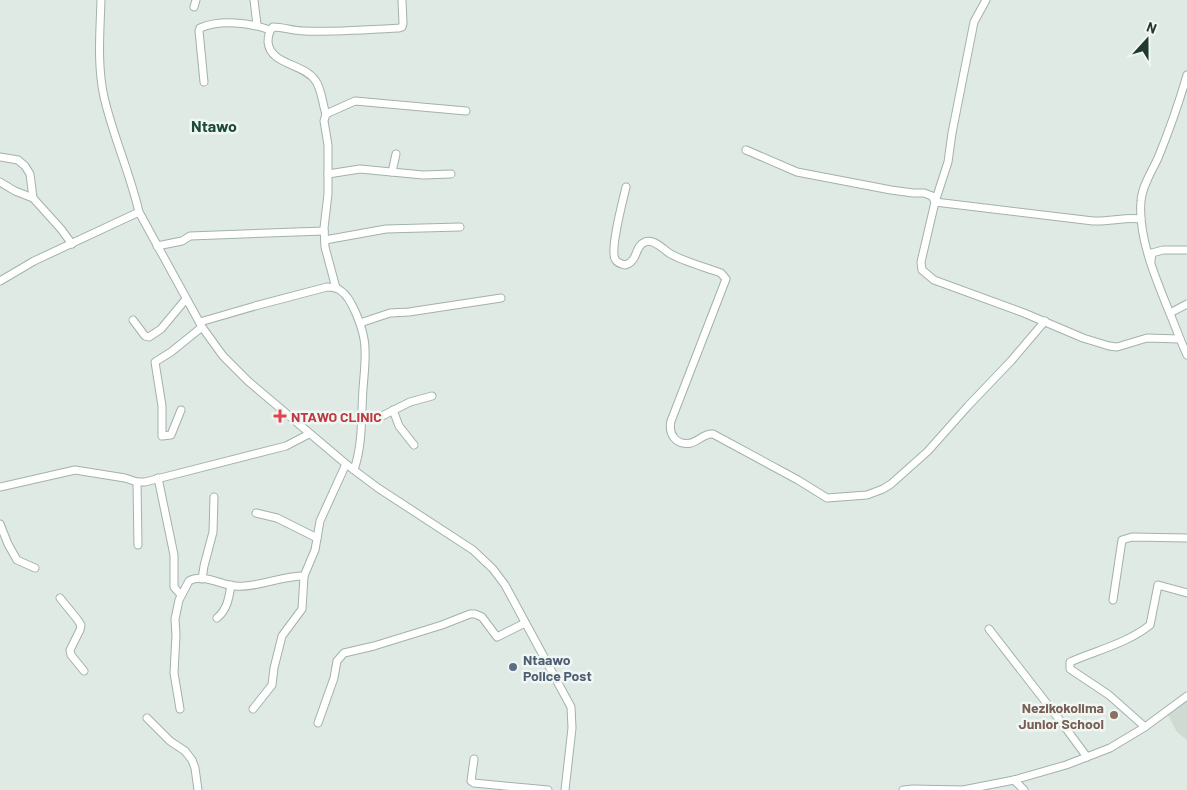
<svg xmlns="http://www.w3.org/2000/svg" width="1187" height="790" viewBox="0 0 1187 790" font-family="Barlow,sans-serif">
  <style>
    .built { fill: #cedad2 }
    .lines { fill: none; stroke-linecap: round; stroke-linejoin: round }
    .minor-casing { stroke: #a2b2aa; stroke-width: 9 }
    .minor { stroke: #fff; stroke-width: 7 }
    .health-dot { fill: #e0444e; stroke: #f0f7f2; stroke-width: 2 }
    .service-dot { fill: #5c6f8a; stroke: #f0f7f2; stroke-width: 2 }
    .education-dot { fill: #8d6e63; stroke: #f0f7f2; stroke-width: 2 }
    .labels { text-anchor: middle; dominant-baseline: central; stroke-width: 5; stroke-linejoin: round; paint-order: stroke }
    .health-label { font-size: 14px; font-weight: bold; fill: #be3a42; stroke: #f0f7f2; text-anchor: start }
    .service-label { font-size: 14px; font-weight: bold; fill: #4e5e75; stroke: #f0f7f2; text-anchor: start }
    .education-label { font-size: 14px; font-weight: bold; fill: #785e54; stroke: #f0f7f2; text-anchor: end }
    .quarter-label { font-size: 16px; font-weight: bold; fill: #1e4b39; stroke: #f0f7f2 }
  </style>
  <rect width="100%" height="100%" fill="#dfeae4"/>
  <!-- built -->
  <path class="built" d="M1187,699V740L1177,732L1168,715Z"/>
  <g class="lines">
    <defs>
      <g id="minor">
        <path d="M101,0C100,32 97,65 104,97C113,136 130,173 139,212L202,327L223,356L248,381L346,464L378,488L473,550L493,569L505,585L571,707L572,728L565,790"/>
        <path d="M254,0L257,25"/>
        <path d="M986,0L974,22L952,133L948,162L935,202L921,262L922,270L934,280L1024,313L1083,338L1109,346L1117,347L1147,338L1180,339"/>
        <path d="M194,7L196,0"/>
        <path d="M1187,75C1179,103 1169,131 1158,158C1152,171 1142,186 1141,201C1137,245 1165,298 1180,339L1187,355"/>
        <path d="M204,82L199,31L200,28C221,19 250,23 270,30"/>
        <path d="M326,114C322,103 322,89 315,80C303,63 270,65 268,42C268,36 269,31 273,27C283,27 293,31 304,31C336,32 367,30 399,28L402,27L403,24L402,0"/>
        <path d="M746,150L797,172L891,190L913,193H924L932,196L935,202L1093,221C1109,222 1125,217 1141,219"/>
        <path d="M0,157L18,160L25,166L30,174L33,198L61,229L72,244"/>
        <path d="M392,172L396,154"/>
        <path d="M328,174L360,169L423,175L451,174"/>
        <path d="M0,182L15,191L33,198"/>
        <path d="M626,187C623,200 610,248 615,259C617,263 621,264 625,265C639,261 634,246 645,242C653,238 663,249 669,253C684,262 705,267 721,273L726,279L671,421C668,434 676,446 691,443C699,441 704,433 713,434L798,480L827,498L867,495L883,489L891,484L928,451L968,406L1011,361L1045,321"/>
        <path d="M325,240L386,229L460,227"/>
        <path d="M157,246L182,241L190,236L324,231"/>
        <path d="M1151,261L1152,253L1163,250H1187"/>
        <path d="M0,281L34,261L139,212"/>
        <path d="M336,288L325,247L324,228L328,194V145L324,121L326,114L355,101L466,111"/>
        <path d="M1170,313L1187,304"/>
        <path d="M133,320L145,336L149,337L161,329L186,299"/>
        <path d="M200,322L255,306L327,287C332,287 337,287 341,291C352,298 362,327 364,339C367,355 364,373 363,389C361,417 363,443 354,470"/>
        <path d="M360,323L390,313L409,312L501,298"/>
        <path d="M181,410L171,435L162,436V406L155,362L171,352L202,327"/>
        <path d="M393,410L399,426L414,445"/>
        <path d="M382,416L410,402L432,396"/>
        <path d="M158,478L174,555V587L181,595"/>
        <path d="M137,482L138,545"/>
        <path d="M0,487L75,470L125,478L137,482H145L286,446L309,434"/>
        <path d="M256,513L277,518L317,538"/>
        <path d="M0,524L8,544L17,560L35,568"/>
        <path d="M202,579L204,566L213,532L214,497"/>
        <path d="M60,598L77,619L81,625L80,630L70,650L71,655L84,671"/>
        <path d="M1113,600L1122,540L1132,537L1187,538"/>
        <path d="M217,618C227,610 229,598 231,585"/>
        <path d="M989,629L1062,723L1087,757"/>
        <path d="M180,709L174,673L176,635L175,619L179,600L189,581C203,573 221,585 235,586C258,588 280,576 304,576"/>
        <path d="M253,709L272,685L274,668L282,636L302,609L304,576L315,550L320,521L346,464"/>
        <path d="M147,718L170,741L185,751L192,760L195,768L198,790"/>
        <path d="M318,723L334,678L337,661L344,653L374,646L442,625L470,614H475L482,617L497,637L525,623"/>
        <path d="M1145,727L1109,695L1070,669V662C1097,650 1126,644 1150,625L1158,585L1187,593"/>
        <path d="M474,759L471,781L474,783L548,790"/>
        <path d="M1014,780L1024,790"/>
        <path d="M903,790L913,789L963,790L1014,780L1066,765L1110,748L1145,727L1187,696"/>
      </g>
    </defs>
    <!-- minor casing -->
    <use href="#minor" class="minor-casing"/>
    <!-- minor -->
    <use href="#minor" class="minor"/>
  </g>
  <!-- markers -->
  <path class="health-dot" d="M277.5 408.5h5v5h5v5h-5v5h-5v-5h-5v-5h5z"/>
  <circle class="service-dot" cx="513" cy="667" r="5"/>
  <circle class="education-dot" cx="1114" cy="715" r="5"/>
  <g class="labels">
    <!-- health labels -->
    <g class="health-label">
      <text x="291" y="416">NTAWO CLINIC</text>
    </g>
    <!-- service labels -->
    <g class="service-label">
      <text x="523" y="659">Ntaawo<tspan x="523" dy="16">Police Post</tspan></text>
    </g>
    <!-- education labels -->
    <g class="education-label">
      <text x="1104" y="707">Nezikokolima<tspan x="1104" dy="16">Junior School</tspan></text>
    </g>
    <!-- quarter labels -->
    <g class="quarter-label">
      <text x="214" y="125">Ntawo</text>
    </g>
  </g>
  <!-- north arrow -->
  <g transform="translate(1147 40) rotate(21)" stroke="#f0f7f2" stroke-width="4" paint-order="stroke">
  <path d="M0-4L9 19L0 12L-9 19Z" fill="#213a2f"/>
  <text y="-8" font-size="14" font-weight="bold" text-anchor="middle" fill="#213a2f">N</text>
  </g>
</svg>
